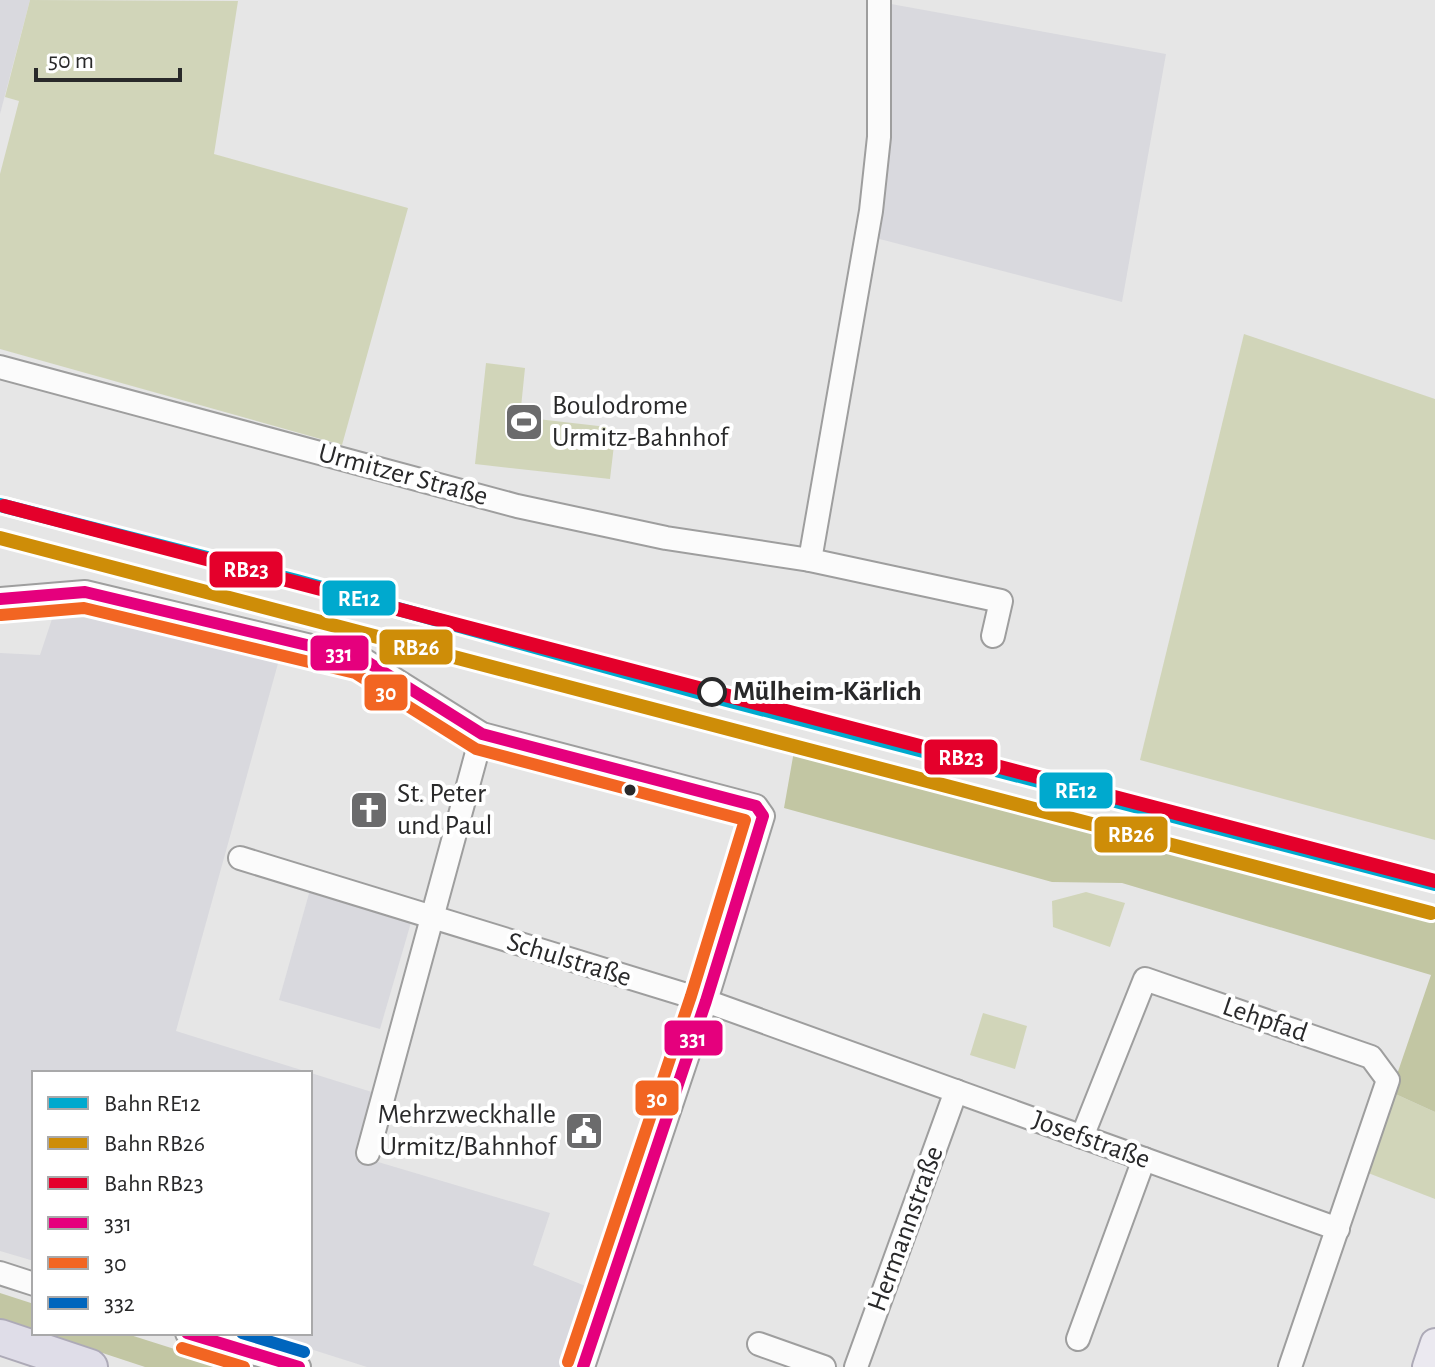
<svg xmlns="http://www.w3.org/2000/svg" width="1435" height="1367" viewBox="0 0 1435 1367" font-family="'Alegreya Sans',sans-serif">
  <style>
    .built { fill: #d9d9de }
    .green { fill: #d1d5b9 }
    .forest { fill: #c2c6a3 }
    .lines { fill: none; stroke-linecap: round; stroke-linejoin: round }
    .minor-casing { stroke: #9e9e9e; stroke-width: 26 }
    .major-casing { stroke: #adaab7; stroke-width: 32 }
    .highway-casing { stroke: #adaab7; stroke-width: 38 }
    .minor { stroke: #fbfbfb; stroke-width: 22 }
    .major { stroke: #ebe9f0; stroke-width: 28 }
    .highway { stroke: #dfdde8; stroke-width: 34 }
    .bus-1-casing { stroke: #fff; stroke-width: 18 }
    .bus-2-casing { stroke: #fff; stroke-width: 18 }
    .bus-3-casing { stroke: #fff; stroke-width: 18 }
    .bus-1 { stroke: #e5007d; stroke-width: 12 }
    .bus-2 { stroke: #f26522; stroke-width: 12 }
    .bus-3 { stroke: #0065bd; stroke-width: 12 }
    .rail-1-casing { stroke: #fff; stroke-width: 20 }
    .rail-2-casing { stroke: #fff; stroke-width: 20 }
    .rail-3-casing { stroke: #fff; stroke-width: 20 }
    .rail-1 { stroke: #00a9ce; stroke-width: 14 }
    .rail-2 { stroke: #ce8d08; stroke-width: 14 }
    .rail-3 { stroke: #e4002b; stroke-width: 14 }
    .stop-dot { fill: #fff; stroke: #29292a; stroke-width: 4 }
    .bus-dot { fill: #29292a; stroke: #fff; stroke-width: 3 }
    .labels { text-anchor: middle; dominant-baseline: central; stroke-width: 8; stroke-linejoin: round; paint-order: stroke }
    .poi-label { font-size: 28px; fill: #29292a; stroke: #fff; text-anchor: start }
    .street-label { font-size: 28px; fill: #29292a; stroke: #fff }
    .stop-label { font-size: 28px; font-weight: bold; fill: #29292a; stroke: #fff; text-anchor: start }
    .line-badge { stroke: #fff; stroke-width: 3 }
    .badge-label { font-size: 22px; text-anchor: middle; font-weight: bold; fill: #fff }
  </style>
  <rect width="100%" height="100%" fill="#e6e6e6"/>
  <!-- built -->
  <g class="built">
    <path d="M0,0H30L0,114Z"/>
    <path d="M891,4L1166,54L1122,302L872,237Z"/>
    <path d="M56,607L282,649L176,1031L375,1093L358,1156L550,1213L533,1265L593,1289L566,1367H367L260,1333H310V1073H34V1261L0,1251V653L40,655Z"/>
    <path d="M310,890L412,919L380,1029L279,1000Z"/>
  </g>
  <!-- green -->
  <g class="green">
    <path d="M30,0L238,1L214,154L408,208L342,445L0,349V174L19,101L5,97Z"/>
    <path d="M1244,334L1435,399V840L1140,760Z"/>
    <path d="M486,363L525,368L520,417L616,428L610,479L475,464Z"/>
    <path d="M1086,892L1125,903L1110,947L1053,927L1052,901Z"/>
    <path d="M983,1013L1027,1026L1015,1069L970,1055Z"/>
    <path d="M1391,1092L1435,1112V1199L1363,1171Z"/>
  </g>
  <!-- forest -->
  <g class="forest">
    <path d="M794,751L1435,911V1112L1391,1092L1431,975L1122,883L1052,882L784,808Z"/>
    <path d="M0,1293L34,1304V1330L0,1319Z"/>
    <path d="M42,1333H124L231,1367H145Z"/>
  </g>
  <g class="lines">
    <defs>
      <g id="minor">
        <path d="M0,367L517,506L666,538L810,560L1001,601L993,636"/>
        <path d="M810,560L871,211L879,137V0"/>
        <path d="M0,599L85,592L361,658L482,734L756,806L763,816L706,1001L583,1367"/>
        <path d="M240,858L706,1001L1338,1229"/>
        <path d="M1082,1137L1145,979L1371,1057L1388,1080L1290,1367"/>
        <path d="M368,1153L482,734"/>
        <path d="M0,1273L34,1284"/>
        <path d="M187,1333L299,1367"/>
        <path d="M1078,1339L1144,1159"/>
        <path d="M759,1344L824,1367"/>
        <path d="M856,1367L956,1091"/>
      </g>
      <path id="major" d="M1427,1367L1435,1343"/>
      <path id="highway" d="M0,1337L90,1367"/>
    </defs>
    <!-- minor casing -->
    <use href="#minor" class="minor-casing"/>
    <!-- major casing -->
    <use href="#major" class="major-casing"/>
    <!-- highway casing -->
    <use href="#highway" class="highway-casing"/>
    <!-- minor -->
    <use href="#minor" class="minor"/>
    <!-- major -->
    <use href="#major" class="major"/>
    <!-- highway -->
    <use href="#highway" class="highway"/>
    <defs>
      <g id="bus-1">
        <path d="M0,599L85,592L361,658L482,734L756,806L763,816L706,1001L583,1367"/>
        <path d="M187,1333L299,1367"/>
      </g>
      <g id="bus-2">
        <path d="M1,615L84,608L355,673L476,749L745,820L691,996L568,1362"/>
        <path d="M182,1348L244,1367"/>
      </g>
      <path id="bus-3" d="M242,1333L304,1352"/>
    </defs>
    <!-- bus-1 casing -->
    <use href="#bus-1" class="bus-1-casing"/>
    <!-- bus-2 casing -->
    <use href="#bus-2" class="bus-2-casing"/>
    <!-- bus-3 casing -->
    <use href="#bus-3" class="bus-3-casing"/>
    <!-- bus-1 -->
    <use href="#bus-1" class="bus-1"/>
    <!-- bus-2 -->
    <use href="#bus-2" class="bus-2"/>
    <!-- bus-3 -->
    <use href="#bus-3" class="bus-3"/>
    <defs>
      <path id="rail-1" d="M0,505L297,581L723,699L1435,884"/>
      <path id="rail-2" d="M0,538L1431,913"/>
      <path id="rail-3" d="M4,506L1435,881"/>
    </defs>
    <!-- rail-1 casing -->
    <use href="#rail-1" class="rail-1-casing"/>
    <!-- rail-2 casing -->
    <use href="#rail-2" class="rail-2-casing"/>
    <!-- rail-3 casing -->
    <use href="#rail-3" class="rail-3-casing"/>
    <!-- rail-1 -->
    <use href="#rail-1" class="rail-1"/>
    <!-- rail-2 -->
    <use href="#rail-2" class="rail-2"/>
    <!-- rail-3 -->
    <use href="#rail-3" class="rail-3"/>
  </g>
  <!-- icons -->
  <defs>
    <symbol id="stadium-square" viewBox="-11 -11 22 22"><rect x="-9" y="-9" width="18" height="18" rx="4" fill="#6b6b6c" stroke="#fff"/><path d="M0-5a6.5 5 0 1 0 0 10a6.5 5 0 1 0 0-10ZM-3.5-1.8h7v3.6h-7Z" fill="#fff"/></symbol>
    <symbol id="church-square" viewBox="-11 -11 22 22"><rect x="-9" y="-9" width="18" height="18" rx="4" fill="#6b6b6c" stroke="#fff"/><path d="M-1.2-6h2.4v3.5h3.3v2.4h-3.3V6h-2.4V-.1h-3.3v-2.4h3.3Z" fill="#fff"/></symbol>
    <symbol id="civic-square" viewBox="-11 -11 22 22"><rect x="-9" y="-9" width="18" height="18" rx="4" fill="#6b6b6c" stroke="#fff"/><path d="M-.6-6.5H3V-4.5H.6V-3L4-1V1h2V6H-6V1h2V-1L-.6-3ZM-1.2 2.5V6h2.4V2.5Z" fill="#fff"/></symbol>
  </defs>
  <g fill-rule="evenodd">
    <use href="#stadium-square" x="502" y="400" width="44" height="44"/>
    <use href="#church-square" x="347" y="788" width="44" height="44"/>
    <use href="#civic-square" x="562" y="1109" width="44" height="44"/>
  </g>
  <!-- markers -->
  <circle class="stop-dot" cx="712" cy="692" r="13"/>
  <circle class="bus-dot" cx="630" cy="790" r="7"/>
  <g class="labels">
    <!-- poi labels -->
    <g class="poi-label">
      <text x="552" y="406">Boulodrome<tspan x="552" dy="32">Urmitz-Bahnhof</tspan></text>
      <text x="397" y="794">St. Peter<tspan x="397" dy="32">und Paul</tspan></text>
      <text x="556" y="1115" text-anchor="end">Mehrzweckhalle<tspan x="556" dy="32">Urmitz/Bahnhof</tspan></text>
    </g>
    <!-- street labels -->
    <g class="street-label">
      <text transform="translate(403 475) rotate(15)">Urmitzer Straße</text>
      <text transform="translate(569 960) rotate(17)">Schulstraße</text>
      <text transform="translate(1265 1020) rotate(19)">Lehpfad</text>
      <text transform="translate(1091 1140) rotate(20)">Josefstraße</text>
      <text transform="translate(906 1229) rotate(-70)">Hermannstraße</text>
    </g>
    <!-- stop labels -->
    <g class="stop-label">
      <text x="733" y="692">Mülheim-Kärlich</text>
    </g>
  </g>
  <g class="line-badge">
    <rect x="208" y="550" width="76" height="39" rx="8" fill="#e4002b"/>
    <rect x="321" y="579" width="76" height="38" rx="8" fill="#00a9ce"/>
    <rect x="378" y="628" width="76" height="38" rx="8" fill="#ce8d08"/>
    <rect x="309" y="634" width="61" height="38" rx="8" fill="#e5007d"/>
    <rect x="363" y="673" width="46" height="39" rx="8" fill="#f26522"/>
    <rect x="923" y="738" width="76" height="38" rx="8" fill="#e4002b"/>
    <rect x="1038" y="771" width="76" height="39" rx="8" fill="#00a9ce"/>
    <rect x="1093" y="815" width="76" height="39" rx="8" fill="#ce8d08"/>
    <rect x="663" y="1019" width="61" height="38" rx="8" fill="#e5007d"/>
    <rect x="634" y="1079" width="46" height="38" rx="8" fill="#f26522"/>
  </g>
  <g class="badge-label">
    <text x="246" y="577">RB23</text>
    <text x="359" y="606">RE12</text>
    <text x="416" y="655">RB26</text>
    <text x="339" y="661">331</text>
    <text x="386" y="700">30</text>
    <text x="961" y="765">RB23</text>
    <text x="1076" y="798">RE12</text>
    <text x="1131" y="842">RB26</text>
    <text x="693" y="1046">331</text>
    <text x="657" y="1106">30</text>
  </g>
  <!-- legend -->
  <rect x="32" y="1071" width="280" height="264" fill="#ffffff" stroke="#a9a9aa" stroke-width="2"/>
  <rect x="48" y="1097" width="40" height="12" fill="#00a9ce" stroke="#a9a9aa" stroke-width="2"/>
  <text x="104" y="1111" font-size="24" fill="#29292a">Bahn RE12</text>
  <rect x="48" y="1137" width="40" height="12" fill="#ce8d08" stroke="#a9a9aa" stroke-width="2"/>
  <text x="104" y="1151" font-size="24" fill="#29292a">Bahn RB26</text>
  <rect x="48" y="1177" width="40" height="12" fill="#e4002b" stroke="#a9a9aa" stroke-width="2"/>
  <text x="104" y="1191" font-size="24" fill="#29292a">Bahn RB23</text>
  <rect x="48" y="1217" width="40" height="12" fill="#e5007d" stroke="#a9a9aa" stroke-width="2"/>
  <text x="104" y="1231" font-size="24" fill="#29292a">331</text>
  <rect x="48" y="1257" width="40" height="12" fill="#f26522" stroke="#a9a9aa" stroke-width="2"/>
  <text x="104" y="1271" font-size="24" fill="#29292a">30</text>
  <rect x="48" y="1297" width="40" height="12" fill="#0065bd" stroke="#a9a9aa" stroke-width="2"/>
  <text x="104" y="1311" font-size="24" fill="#29292a">332</text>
  <!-- scale -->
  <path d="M36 68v12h144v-12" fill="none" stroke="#29292a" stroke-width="4"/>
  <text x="48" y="68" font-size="24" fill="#29292a" stroke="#ffffff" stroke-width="6" paint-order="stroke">50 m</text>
</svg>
